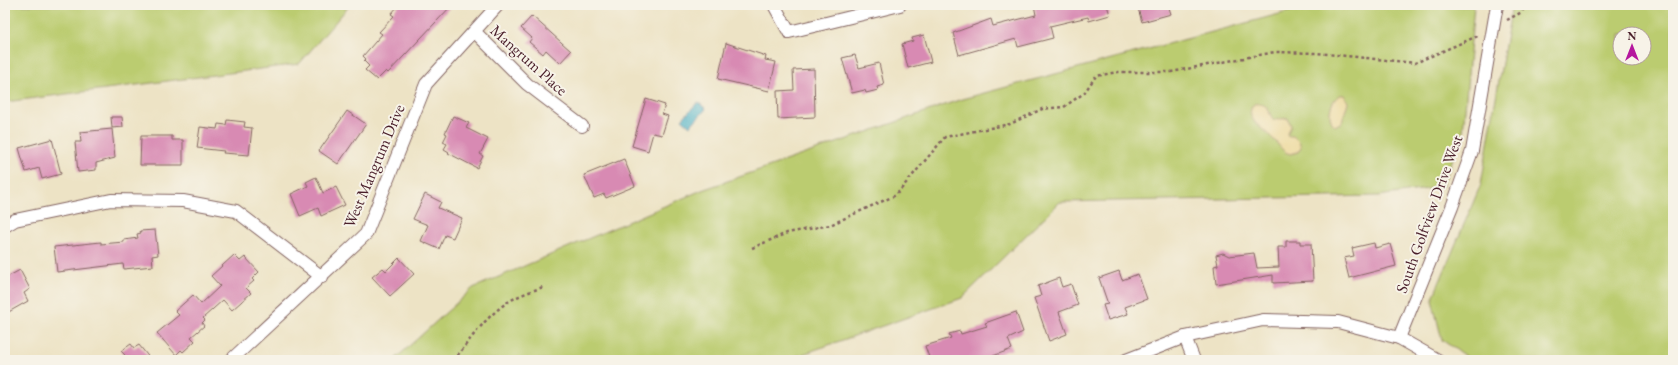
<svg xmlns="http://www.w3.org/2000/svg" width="1678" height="365" viewBox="0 0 1678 365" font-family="'EB Garamond',serif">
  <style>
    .green { fill: #bbcc6f; stroke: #82764d; fill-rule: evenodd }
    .sand { fill: #eeda9e; stroke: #9c7c64 }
    .water { fill: #46afc4; stroke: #486778 }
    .building { fill: #d88ab3 }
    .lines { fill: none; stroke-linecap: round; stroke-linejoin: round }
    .street-casing { stroke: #836461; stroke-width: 14 }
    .path { stroke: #836461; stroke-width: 2.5; stroke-dasharray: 3 3; stroke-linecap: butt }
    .street { stroke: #fff; stroke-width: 12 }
    .labels { text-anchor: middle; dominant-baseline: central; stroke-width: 4; stroke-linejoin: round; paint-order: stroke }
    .street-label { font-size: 16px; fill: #4a1f2b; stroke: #f7f3e8 }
  </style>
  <rect width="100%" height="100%" fill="#f7f3e8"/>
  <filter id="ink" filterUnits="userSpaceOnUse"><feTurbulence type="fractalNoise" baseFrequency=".025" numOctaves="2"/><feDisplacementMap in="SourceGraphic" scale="8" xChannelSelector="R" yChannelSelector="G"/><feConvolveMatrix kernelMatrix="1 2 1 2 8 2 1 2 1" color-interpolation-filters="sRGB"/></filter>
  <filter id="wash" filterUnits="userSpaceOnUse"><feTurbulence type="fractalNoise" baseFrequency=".012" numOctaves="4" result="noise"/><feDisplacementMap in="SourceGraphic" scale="16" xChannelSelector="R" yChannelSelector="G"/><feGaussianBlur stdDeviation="0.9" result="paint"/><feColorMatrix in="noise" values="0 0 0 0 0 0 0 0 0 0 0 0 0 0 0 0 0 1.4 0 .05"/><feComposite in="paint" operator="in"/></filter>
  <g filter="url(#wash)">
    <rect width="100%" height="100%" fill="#ede3c5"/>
    <!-- green -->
    <g class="green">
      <path d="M5,5H350L299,64L5,102Z"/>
      <path d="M1313,5L1474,6L1463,132L1442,187L1378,196L1060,202L962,298L786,360H394L473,288L702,190L962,99Z"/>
      <path d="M1514,5H1673V360H1471L1442,340L1432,300L1481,184L1511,11ZM1620,34H1644V58H1620Z"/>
    </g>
    <!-- sand -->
    <g class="sand">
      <path d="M1340,95H1344L1348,102L1342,122L1335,126C1326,119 1330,100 1340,95Z"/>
      <path d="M1254,104C1270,102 1267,113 1274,120L1288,118L1291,126L1287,136H1293L1299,141L1301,147L1298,152L1290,154L1285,152C1280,148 1277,142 1272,138C1264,129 1242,118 1254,104Z"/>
    </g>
    <!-- water -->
    <path class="water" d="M698,102L706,109L690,126L682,119Z"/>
    <g id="blocks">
      <!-- building -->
      <g class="building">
        <path d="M399,5H452L388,73L386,71L377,80L365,70L369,66L364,61L366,59L363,56L382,34L379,32L394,16L391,14Z"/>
        <path d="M1034,5H1107L1110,15L1089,21L1088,17L1050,26L1053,38L1018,47L1016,39L959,55L953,33L991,19L993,26L1036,15Z"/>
        <path d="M1137,5H1168L1171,14L1142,22Z"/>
        <path d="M532,16L571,51L560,63L546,50L543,54L529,42L532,38L521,28Z"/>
        <path d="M924,35L931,62L908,68L902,44L913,41L912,38Z"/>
        <path d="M726,43L766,56L765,60L776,62L769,91L718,79Z"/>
        <path d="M855,55L859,68L879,63L884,85L877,87L878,90L866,93L865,90L852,93L842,58Z"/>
        <path d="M814,69L815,117L778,119L777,91L794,90L793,70Z"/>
        <path d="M646,99L665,105L662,114L668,116L662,135L653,133L648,151L632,146Z"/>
        <path d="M347,111L366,124L338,164L319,151Z"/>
        <path d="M453,116L469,123L466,128L488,139L480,154L483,156L477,168L448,153L449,152L444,149L447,144L443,142L447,134L445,133Z"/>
        <path d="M111,117H122L123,127L112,128Z"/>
        <path d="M227,120L245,122L244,127L252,128L249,155L223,153L224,151L197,148L200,127L217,129L218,124L226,125Z"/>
        <path d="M112,129L115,158L96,163V170L78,172L75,142H81L80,132Z"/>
        <path d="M141,136H172V140H183V165H140Z"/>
        <path d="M52,139L61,174L42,179L39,168L26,172L19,148Z"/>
        <path d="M624,159L635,186L606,198L604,194L594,198L584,175Z"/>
        <path d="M316,177L323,193L336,187L345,205L321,216L318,208L300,216L291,194L308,186L306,182Z"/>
        <path d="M425,194L441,202L438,208L462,218L453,238L445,235L439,249L421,241L428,225L413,219Z"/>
        <path d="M155,230L158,255L152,256L153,266L124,269L123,264L57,272L54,247L101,242V244L124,242V240L138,238L137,234L141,233L140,231Z"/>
        <path d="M1286,241H1300V244H1311L1313,281L1273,283V275L1216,284L1214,266L1218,265L1216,255L1223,253L1229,256L1254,253L1257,268L1279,267L1278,247H1286Z"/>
        <path d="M1374,243L1375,248L1390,244L1396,266L1349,278L1344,258L1354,256L1352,248Z"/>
        <path d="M234,255L240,261L245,257L259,272L252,279L254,281L246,288L251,293L232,310L223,300L203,318L205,320L202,323L204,326L191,337L195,341L183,352L181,350L176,355L157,333L179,315L175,311L193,295L201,304L220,286L211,276Z"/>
        <path d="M399,258L414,274L390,296L372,277L383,268L386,271Z"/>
        <path d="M20,270L30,289L24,293L28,301L5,314V278Z"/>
        <path d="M1119,271L1122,280L1138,274L1147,299L1125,307L1128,314L1108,320L1103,305L1108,304L1099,278Z"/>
        <path d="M1059,278L1062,287L1071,284L1078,305L1059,312L1067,334L1049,341L1034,298L1041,296L1038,286Z"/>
        <path d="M1016,312L1023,332L1008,339L1012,349L982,360H930L925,346L951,338L949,334L960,331L961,334L987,326L985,323Z"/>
        <path d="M131,344L134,348L139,345L151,360H119L125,355L121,351Z"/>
      </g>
    </g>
  </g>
  <g filter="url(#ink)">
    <use href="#blocks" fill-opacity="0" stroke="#836461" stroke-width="1"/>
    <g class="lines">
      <defs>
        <g id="street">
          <path d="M774,5L789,32L900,5"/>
          <path d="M475,32L527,84L582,126"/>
          <path d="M5,226L15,220L111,200L183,201L236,211L322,277"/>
          <path d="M1185,337L1194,360"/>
          <path d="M1399,338L1452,207L1472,151L1497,5"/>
          <path d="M231,360L366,234L426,84L498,5"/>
          <path d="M1126,360L1185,337L1263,320L1338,322L1399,338L1438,360"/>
        </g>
      </defs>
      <!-- street casing -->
      <use href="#street" class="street-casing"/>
      <!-- path -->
      <g class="path">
        <path d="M1507,20L1522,12L1525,5"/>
        <path d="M752,248L787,233L830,225L896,195L945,137L1010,124L1042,109L1064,107L1084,93L1096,76L1118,72H1171L1275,52L1317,53L1415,63L1480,35"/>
        <path d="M454,360C468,342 483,321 501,307C513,297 529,292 543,287"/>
      </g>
      <!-- street -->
      <use href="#street" class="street"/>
    </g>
  </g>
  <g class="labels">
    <!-- street labels -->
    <g class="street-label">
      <text transform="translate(529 60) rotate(42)">Mangrum Place</text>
      <text transform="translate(374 166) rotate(-67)">West Mangrum Drive</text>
      <text transform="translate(1429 214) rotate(-70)">South Golfview Drive West</text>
    </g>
  </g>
  <!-- margin -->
  <rect width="1678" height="365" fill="none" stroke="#f7f3e8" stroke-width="20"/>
  <!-- north arrow -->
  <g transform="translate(1632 46)"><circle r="19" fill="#f7f3e8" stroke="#b29e9c"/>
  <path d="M0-3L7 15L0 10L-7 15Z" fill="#b5179e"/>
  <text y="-6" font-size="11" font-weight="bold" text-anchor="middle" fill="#4a1f2b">N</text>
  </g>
</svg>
